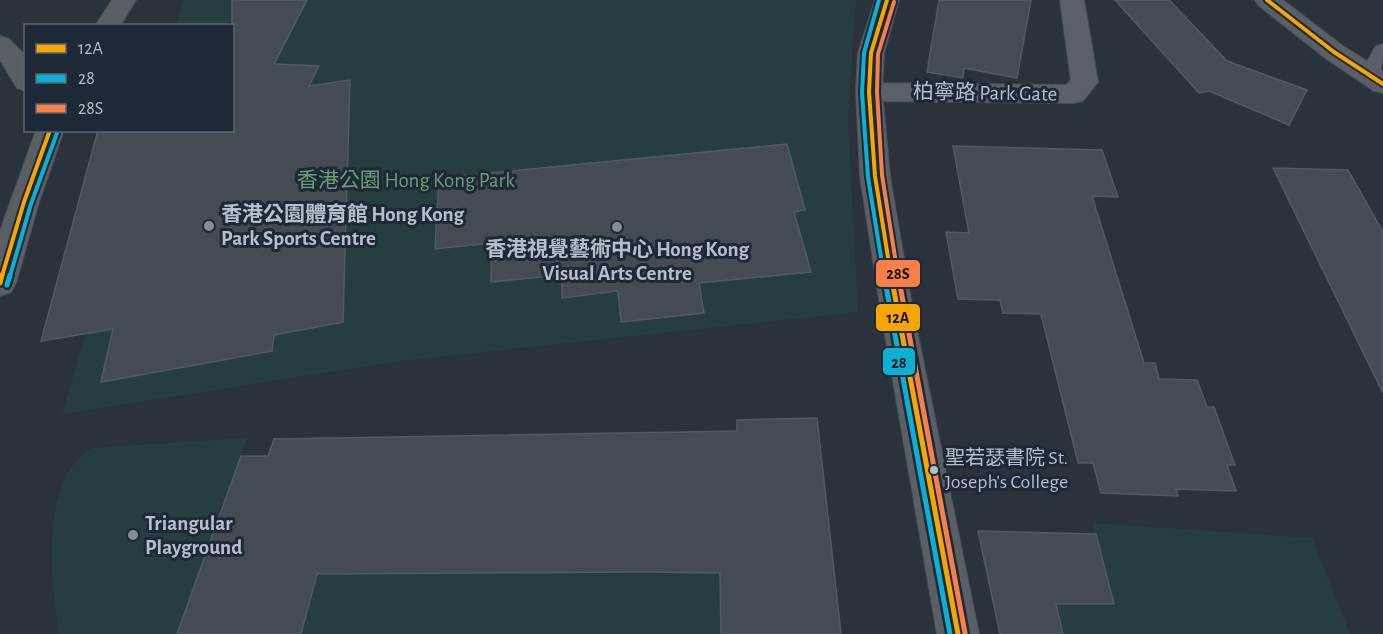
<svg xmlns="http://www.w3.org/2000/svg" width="1383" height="634" viewBox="0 0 1383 634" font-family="'Alegreya Sans','Noto Sans TC',sans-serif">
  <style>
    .green { fill: #273e41 }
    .building { fill: #444b53; stroke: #525a62; stroke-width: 1.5 }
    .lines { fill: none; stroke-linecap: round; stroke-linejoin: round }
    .lane-casing { stroke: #494e55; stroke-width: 2 }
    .street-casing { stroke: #494e55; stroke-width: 2 }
    .secondary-casing { stroke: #494e55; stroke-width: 2 }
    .lane { fill: #5b6068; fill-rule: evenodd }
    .street { fill: #5b6068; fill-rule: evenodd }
    .secondary { fill: #5a5f66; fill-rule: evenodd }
    .bus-1-far1-casing { stroke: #1d2936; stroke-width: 8 }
    .bus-1-casing { stroke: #1d2936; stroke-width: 10 }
    .bus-2-far1-casing { stroke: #1d2936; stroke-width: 8 }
    .bus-2-casing { stroke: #1d2936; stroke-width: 10 }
    .bus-3-far1-casing { stroke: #1d2936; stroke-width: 8 }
    .bus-3-casing { stroke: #1d2936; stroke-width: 10 }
    .bus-1-far1 { stroke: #f7a600; stroke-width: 4 }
    .bus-1 { stroke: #f7a600; stroke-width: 5 }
    .bus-2-far1 { stroke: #0dafd3; stroke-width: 4 }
    .bus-2 { stroke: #0dafd3; stroke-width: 5 }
    .bus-3-far1 { stroke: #f78048; stroke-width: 4 }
    .bus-3 { stroke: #f78048; stroke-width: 5 }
    .poi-dot { fill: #848e99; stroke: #1d2936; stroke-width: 2 }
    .bus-dot { fill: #b5bfcb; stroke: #1d2936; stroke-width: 2 }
    .labels { text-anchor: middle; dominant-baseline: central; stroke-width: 6; stroke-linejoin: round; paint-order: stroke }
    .bus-label { font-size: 20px; fill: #b5bfcb; stroke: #1d2936; text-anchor: start }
    .street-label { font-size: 21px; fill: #b5bfcb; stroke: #1d2936 }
    .park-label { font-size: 21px; fill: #6b9d74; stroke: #1d2936 }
    .poi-label { font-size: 21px; font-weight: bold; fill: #b5bfcb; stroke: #1d2936; text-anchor: start }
    .line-badge { stroke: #1d2936; stroke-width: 2 }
    .pale-badge-label { font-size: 16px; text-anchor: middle; font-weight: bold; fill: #111 }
  </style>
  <rect width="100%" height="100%" fill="#2a323b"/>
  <!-- green -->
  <g class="green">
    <path d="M184,0H856L848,118L858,312L399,361L62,414L146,131L232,130V26L176,25Z"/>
    <path d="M247,438L177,634H59C51,581 38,481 92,448Z"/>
    <path d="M336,502L353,573H720L721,634H301Z"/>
    <path d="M1092,523L1312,538L1350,634H1063L1056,604H1114Z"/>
  </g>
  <!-- building -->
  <g class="building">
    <path d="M232,0H307L274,64L319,66L309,86L350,80L343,322L274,335L272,351L101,382L113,329L41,341L98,130H232Z"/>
    <path d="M939,0H1031L1017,78L964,68L963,78L927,72Z"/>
    <path d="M1115,0H1169L1227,61L1307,90L1289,125L1209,91L1199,93Z"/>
    <path d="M787,144L805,210L794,212L811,272L699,283L704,313L621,322L618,291L562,298V275L491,282L492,243L435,249L439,178Z"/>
    <path d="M953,146L1102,150L1118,197L1092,196L1144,363H1155L1159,379L1197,380L1207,407H1214L1235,465H1227L1236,491L1176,489L1178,496L1101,493L1093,463H1078L1041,314L1003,313L1000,300L958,299L946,232L969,233Z"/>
    <path d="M1273,168L1348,170L1383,232V393Z"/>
    <path d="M817,418L841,634H721L720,573L649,572L317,574L301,634H177L241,456H268L274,439L737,431V420Z"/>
    <path d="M978,531L1096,534L1114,604H1056L1063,634H1000Z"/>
  </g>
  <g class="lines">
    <defs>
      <path id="lane" d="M1383,44C1383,58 1383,67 1376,80L1369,82L1362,80L1359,75L1376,46Z"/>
      <path id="street" d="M1060,0H1084L1098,82L1083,101L1073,103L869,101L859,99L856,92L859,85L869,83L1066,85L1071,80Z"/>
      <g id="secondary">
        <path d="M112,0H136L120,26H95Z"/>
        <path d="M875,0H899L884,53L882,92L890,176L912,306L979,634H937L880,306L860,176L856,92L858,53Z"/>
        <path d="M1255,0H1283L1343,46L1383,71V93L1374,91L1325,58L1258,5Z"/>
        <path d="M0,36L9,39L26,56V91L17,88L0,60Z"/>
        <path d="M36,130H64L39,202L16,283L11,292L0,296V231Z"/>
      </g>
    </defs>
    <!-- lane casing -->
    <use href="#lane" class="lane-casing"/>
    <!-- street casing -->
    <use href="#street" class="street-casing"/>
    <!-- secondary casing -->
    <use href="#secondary" class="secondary-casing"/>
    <!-- lane -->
    <use href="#lane" class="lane"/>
    <!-- street -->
    <use href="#street" class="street"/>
    <!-- secondary -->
    <use href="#secondary" class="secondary"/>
    <defs>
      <g id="bus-1-far1">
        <path d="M887,0L871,53L869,92L875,176L891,276"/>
        <path d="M1267,0L1334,52L1383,84"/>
        <path d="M2,276L24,202L50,130"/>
      </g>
      <g id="bus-1">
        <path d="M891,275L958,634"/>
        <path d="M0,283L2,275"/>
      </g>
      <g id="bus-2-far1">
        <path d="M879,0L864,53L862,93L868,177L884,276"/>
        <path d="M10,276L31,204L57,133"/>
      </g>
      <g id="bus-2">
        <path d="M884,275L950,634"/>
        <path d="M7,285L10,275"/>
      </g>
      <path id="bus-3-far1" d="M894,2L878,54L877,92L882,175L898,276"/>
      <path id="bus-3" d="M898,275L965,633"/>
    </defs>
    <!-- bus-1-far1 casing -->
    <use href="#bus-1-far1" class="bus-1-far1-casing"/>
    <!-- bus-1 casing -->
    <use href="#bus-1" class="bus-1-casing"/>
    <!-- bus-2-far1 casing -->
    <use href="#bus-2-far1" class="bus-2-far1-casing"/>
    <!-- bus-2 casing -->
    <use href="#bus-2" class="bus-2-casing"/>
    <!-- bus-3-far1 casing -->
    <use href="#bus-3-far1" class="bus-3-far1-casing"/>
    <!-- bus-3 casing -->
    <use href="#bus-3" class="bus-3-casing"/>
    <!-- bus-1-far1 -->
    <use href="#bus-1-far1" class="bus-1-far1"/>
    <!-- bus-1 -->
    <use href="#bus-1" class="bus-1"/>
    <!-- bus-2-far1 -->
    <use href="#bus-2-far1" class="bus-2-far1"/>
    <!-- bus-2 -->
    <use href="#bus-2" class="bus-2"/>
    <!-- bus-3-far1 -->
    <use href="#bus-3-far1" class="bus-3-far1"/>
    <!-- bus-3 -->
    <use href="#bus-3" class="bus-3"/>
  </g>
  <!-- markers -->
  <g class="poi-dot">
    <circle cx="209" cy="226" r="6"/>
    <circle cx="617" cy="227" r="6"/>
    <circle cx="133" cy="535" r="6"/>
  </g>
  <circle class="bus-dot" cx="934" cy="470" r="5"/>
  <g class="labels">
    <!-- bus labels -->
    <g class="bus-label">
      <text x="945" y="458">聖若瑟書院 St.<tspan x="945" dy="24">Joseph's College</tspan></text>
    </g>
    <!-- street labels -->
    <g class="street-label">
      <text transform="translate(985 93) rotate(1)">柏寧路 Park Gate</text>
    </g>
    <!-- park labels -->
    <g class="park-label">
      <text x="406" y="180">香港公園 Hong Kong Park</text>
    </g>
    <!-- poi labels -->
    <g class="poi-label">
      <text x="221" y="214">香港公園體育館 Hong Kong<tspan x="221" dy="24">Park Sports Centre</tspan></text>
      <text x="617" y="249" text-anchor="middle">香港視覺藝術中心 Hong Kong<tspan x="617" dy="24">Visual Arts Centre</tspan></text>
      <text x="145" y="523">Triangular<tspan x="145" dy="24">Playground</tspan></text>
    </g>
  </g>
  <g class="line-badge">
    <rect x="875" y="259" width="46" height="29" rx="6" fill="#f78048"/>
    <rect x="875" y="303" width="46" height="29" rx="6" fill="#f7a600"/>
    <rect x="882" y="347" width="34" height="29" rx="6" fill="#0dafd3"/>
  </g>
  <g class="pale-badge-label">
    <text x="898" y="279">28S</text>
    <text x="898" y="323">12A</text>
    <text x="899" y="368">28</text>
  </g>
  <!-- legend -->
  <rect x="24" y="24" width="210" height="108" fill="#1d2936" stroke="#5a6572" stroke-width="1.5"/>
  <rect x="36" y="44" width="30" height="9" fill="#f7a600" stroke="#5a6572" stroke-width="1.5"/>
  <text x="78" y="54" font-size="18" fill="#b5bfcb">12A</text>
  <rect x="36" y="74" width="30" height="9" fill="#0dafd3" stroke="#5a6572" stroke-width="1.5"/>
  <text x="78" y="84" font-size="18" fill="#b5bfcb">28</text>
  <rect x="36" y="104" width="30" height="9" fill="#f78048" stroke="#5a6572" stroke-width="1.5"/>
  <text x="78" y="114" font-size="18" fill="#b5bfcb">28S</text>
</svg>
